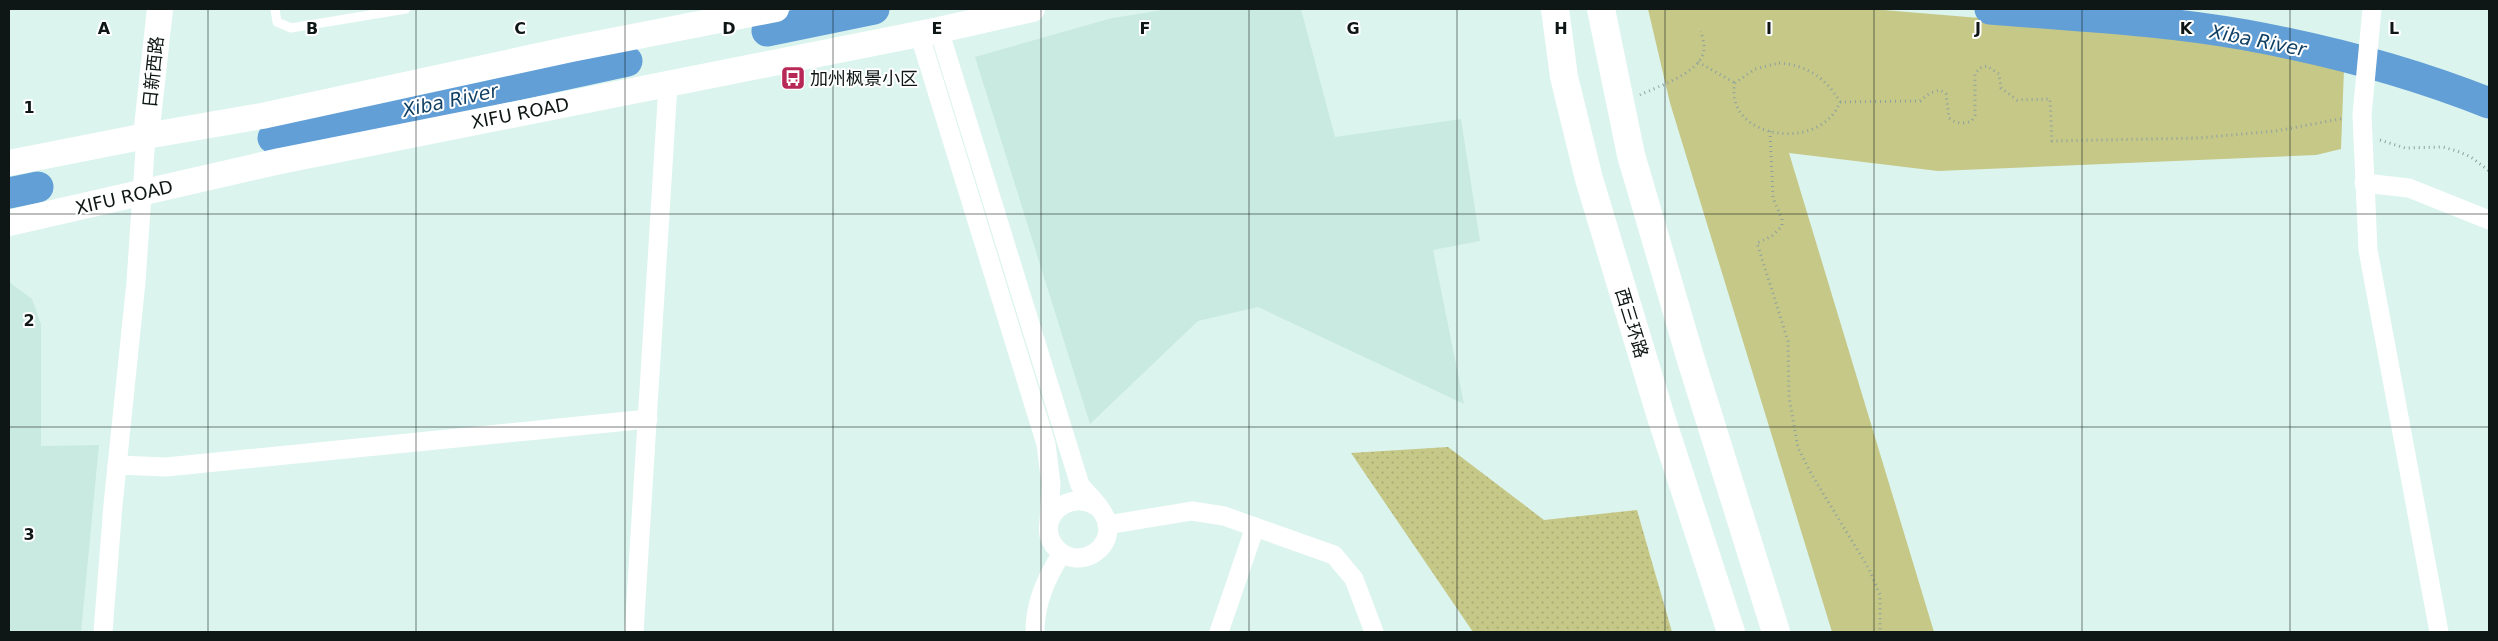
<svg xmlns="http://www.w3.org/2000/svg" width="2498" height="641" viewBox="0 0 2498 641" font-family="'DejaVu Sans','Noto Sans SC',sans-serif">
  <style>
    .built { fill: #c9eae1 }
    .grass { fill: #c6c888 }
    .park { fill: url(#park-dots) }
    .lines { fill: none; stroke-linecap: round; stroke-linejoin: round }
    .river { stroke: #619fd6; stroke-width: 31 }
    .path { stroke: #8fa19d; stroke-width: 3; stroke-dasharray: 1 4; stroke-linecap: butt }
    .lane { stroke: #fff; stroke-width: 9 }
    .street { stroke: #fff; stroke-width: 19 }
    .secondary { stroke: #fff; stroke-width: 26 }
    .primary { stroke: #fff; stroke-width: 28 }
    .grid { fill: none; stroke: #0e1715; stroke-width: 1; stroke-opacity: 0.55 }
    .labels { text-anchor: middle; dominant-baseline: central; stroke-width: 4; stroke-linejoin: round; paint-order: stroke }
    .street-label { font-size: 18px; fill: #0e1715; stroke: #fff }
    .poi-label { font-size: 18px; fill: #0e1715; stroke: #fff; text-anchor: start }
    .water-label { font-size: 19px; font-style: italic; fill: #114064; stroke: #fff }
    .grid-label { font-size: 16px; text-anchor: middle; font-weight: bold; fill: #0e1715; stroke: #fff; stroke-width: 4; stroke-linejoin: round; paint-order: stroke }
  </style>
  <defs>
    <pattern id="park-dots" width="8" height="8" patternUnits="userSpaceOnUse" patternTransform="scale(1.25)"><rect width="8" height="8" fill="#c6c888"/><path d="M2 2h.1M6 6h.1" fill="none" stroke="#a9ab74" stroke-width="1.8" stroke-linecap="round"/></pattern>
  </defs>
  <rect width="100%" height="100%" fill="#dcf4ee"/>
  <!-- built -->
  <g class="built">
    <path d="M1170,9H1301L1335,137L1461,119L1480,241L1433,250L1464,404L1258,307L1198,321L1090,424L975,57L1112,18Z"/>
    <path d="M9,282L32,299L41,324V446L99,445L81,632H9Z"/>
  </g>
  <!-- grass -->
  <path class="grass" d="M1648,9H1871L2163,33L2248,47L2344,69L2341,149L2316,155L1938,171L1789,153L1934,632H1832L1670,103Z"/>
  <!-- park -->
  <path class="park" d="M1448,447L1544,520L1637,510L1672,632H1473L1351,453Z"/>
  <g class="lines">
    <!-- river -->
    <g class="river">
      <path d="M1990,9C2075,16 2162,20 2246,35C2328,50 2411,72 2489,103"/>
      <path d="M767,31L874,9"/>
      <path d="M273,138L627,61"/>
      <path d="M9,193L38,187"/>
    </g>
    <!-- path -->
    <g class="path">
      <path d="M1698,62L1735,83"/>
      <path d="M1779,63C1807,65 1826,78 1840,102C1820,154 1723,138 1735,83L1755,69Z"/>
      <path d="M1640,95C1658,86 1705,72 1704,47C1704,42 1702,36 1701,31"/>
      <path d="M1840,102L1920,101L1930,93L1940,90L1946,94L1949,118C1956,124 1963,124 1972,121L1975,115V74L1980,68L1987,66L1999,74L2001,88L2017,100L2050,99L2052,141L2198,138L2276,131L2345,118"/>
      <path d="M1770,131L1773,198L1782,219V226L1772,236L1757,243L1788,341L1789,397L1798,448L1812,475L1869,569L1880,595V632"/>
      <path d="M2380,140L2405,148L2443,147L2457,151L2471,157L2489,171"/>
    </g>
    <!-- lane -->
    <path class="lane" d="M275,9L277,22L291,28L406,9"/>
    <!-- street -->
    <g class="street">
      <path d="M2372,9L2362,115L2368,250L2439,632"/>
      <path d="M939,30L1080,485C1089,496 1103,508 1107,522C1114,551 1077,570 1057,549C1031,522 1069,484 1100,509"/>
      <path d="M919,33L1046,444L1051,484L1049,522"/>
      <path d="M2364,183L2409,188L2489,220"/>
      <path d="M117,465L166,467L648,419"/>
      <path d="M1107,525L1192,511L1224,516L1334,555L1354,579L1374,632"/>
      <path d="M103,632L113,505L136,282L146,136"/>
      <path d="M634,632L668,85"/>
      <path d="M1035,632C1035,603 1046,578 1062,553"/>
      <path d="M1219,632L1255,527"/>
    </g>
    <!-- secondary -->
    <g class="secondary">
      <path d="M146,136L160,9"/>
      <path d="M9,163L146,136L262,116L571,49L776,9"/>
      <path d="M9,223L280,161L939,30L1032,9"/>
    </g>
    <!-- primary -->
    <g class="primary">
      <path d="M1555,9L1564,77L1589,179L1661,417L1731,632"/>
      <path d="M1601,9L1631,155L1691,360L1776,632"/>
    </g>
  </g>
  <!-- grid -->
  <path class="grid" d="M208,9V632M416,9V632M625,9V632M833,9V632M1041,9V632M1249,9V632M1457,9V632M1665,9V632M1874,9V632M2082,9V632M2290,9V632M9,214H2489M9,427H2489"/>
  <!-- icons -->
  <defs>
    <symbol id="bus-square" viewBox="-11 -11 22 22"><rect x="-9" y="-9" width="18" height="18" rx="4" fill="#b72857" stroke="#fff"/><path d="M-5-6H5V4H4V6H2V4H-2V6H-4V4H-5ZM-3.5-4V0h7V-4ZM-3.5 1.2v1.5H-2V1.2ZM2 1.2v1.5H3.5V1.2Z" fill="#fff"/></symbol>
  </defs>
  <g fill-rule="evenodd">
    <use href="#bus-square" x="779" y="64" width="28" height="28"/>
  </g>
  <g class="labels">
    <!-- street labels -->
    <g class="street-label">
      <text transform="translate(153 72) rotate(-84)">日新西路</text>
      <text transform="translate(520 113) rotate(-11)">XIFU ROAD</text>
      <text transform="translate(124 197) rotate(-13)">XIFU ROAD</text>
      <text transform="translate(1632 323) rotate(73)">西三环路</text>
    </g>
    <!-- poi labels -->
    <g class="poi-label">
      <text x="810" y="78">加州枫景小区</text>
    </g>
    <!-- water labels -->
    <g class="water-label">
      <text transform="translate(2258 40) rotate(11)">Xiba River</text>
      <text transform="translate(450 100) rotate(-12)">Xiba River</text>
    </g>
  </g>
  <g class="grid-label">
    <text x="104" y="34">A</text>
    <text x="312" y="34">B</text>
    <text x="520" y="34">C</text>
    <text x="729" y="34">D</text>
    <text x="937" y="34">E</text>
    <text x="1145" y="34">F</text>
    <text x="1353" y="34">G</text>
    <text x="1561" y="34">H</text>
    <text x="1769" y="34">I</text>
    <text x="1978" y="34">J</text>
    <text x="2186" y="34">K</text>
    <text x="2394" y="34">L</text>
    <text x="29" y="113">1</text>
    <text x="29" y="326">2</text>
    <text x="29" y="540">3</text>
  </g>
  <!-- border -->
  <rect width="2498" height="641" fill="none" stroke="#0e1715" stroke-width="20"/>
</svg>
